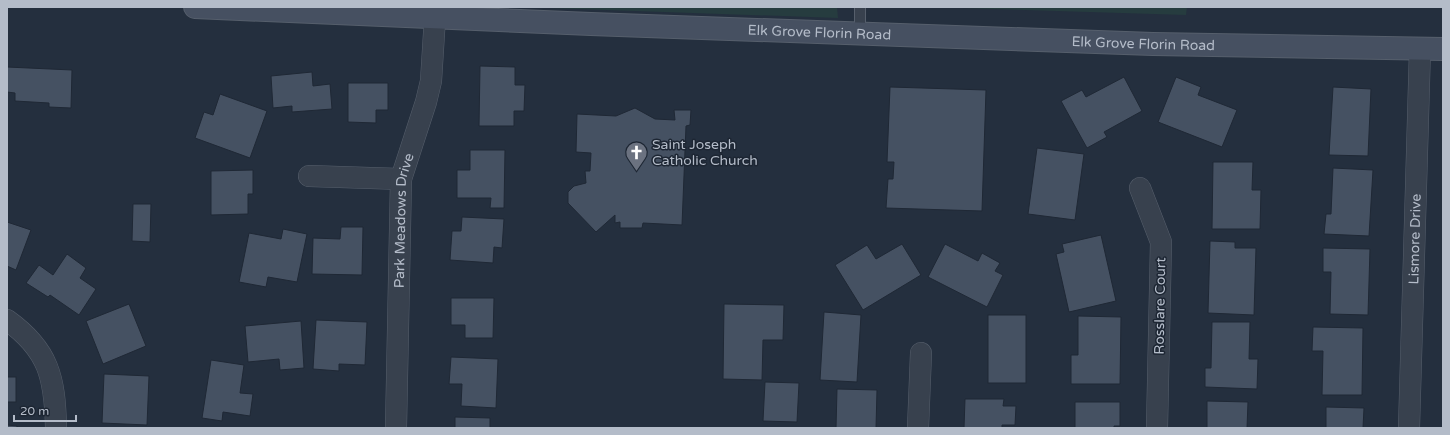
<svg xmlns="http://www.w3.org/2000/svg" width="1450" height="435" viewBox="0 0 1450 435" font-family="'Varela Round',sans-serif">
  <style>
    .green { fill: #263c3f }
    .building { fill: #455162; stroke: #1f2835 }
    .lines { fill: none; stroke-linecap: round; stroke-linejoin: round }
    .lane-casing { stroke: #565f6c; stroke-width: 12 }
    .street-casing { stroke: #565f6c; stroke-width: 22 }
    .secondary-casing { stroke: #565f6c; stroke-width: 24 }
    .lane { stroke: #38414e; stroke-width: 10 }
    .street { stroke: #38414e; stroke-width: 21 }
    .secondary { stroke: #465061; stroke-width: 22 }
    .labels { text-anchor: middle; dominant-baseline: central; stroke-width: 3; stroke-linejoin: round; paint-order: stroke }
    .street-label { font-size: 14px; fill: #b4bcc9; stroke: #1d2633 }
    .poi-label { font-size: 14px; fill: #b4bcc9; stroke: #1d2633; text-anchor: start }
  </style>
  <rect width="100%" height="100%" fill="#242f3e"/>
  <!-- green -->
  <g class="green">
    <path d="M520,7H837L838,18Z"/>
    <path d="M931,7H1187L1186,15Z"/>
  </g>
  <!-- building -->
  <g class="building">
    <path d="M480,66L515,67V85H525L524,111H514V126H479Z"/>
    <path d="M7,67L72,70L71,108L49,107V103L15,101V93L7,92Z"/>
    <path d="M312,72L313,86L330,84L332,109L292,112V106L273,108L271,76Z"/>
    <path d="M1124,77L1142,111L1104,132L1107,137L1087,148L1061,101L1082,90L1086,97Z"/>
    <path d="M1176,77L1201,87L1198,95L1237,110L1222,147L1158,122Z"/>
    <path d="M348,83H388V110H376V123L348,122Z"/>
    <path d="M890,87L986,90L982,211L886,208L888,179H893L894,162H887Z"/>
    <path d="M1333,87L1371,89L1368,156L1329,155Z"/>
    <path d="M220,94L267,111L250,158L195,138L204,112L213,115Z"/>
    <path d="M635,108L655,119L675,120L674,110H691L690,125L686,126L682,225L643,223L642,228H620V222L615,223V215L596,232L568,203V192L574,186L586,183L585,171H590L591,153L576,152L577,114L616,116Z"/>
    <path d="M1037,148L1084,154L1075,220L1028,214Z"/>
    <path d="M470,150H505L504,208H490L491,198H457V170H470Z"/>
    <path d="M1213,162H1253L1252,190H1261L1260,229H1212Z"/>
    <path d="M1333,168L1373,170L1369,236L1324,234L1326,214H1331Z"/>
    <path d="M253,170V194H248V214L211,215V171Z"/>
    <path d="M133,204H151L150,242L132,241Z"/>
    <path d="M462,217L504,219L502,248L494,247L493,263L450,260L452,231H461Z"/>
    <path d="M7,222L31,230L16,270L7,266Z"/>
    <path d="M341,227H363L362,275L312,274L313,238L340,239Z"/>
    <path d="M283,229L307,234L297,282L268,277L266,287L239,282L249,233L281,239Z"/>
    <path d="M1101,235L1116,301L1069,312L1056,254L1064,252L1062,244Z"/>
    <path d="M1210,241L1235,242V248H1256L1254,315L1208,313Z"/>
    <path d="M902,244L921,275L863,310L835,265L867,245L876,259Z"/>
    <path d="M945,244L978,261L982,253L1000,263L995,271L1003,275L987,307L928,277Z"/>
    <path d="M1323,248L1370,249L1368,315L1330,314L1331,272H1323Z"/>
    <path d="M67,254L86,268L80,278L96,289L79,315L50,295L48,297L26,283L39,265L53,275Z"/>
    <path d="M451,298H494L493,338H465V325H451Z"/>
    <path d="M129,304L146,346L103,364L86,321Z"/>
    <path d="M724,304L784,305L783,340H763L762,380L723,379Z"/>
    <path d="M824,312L861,315L857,382L820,380Z"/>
    <rect x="988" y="315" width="38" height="68"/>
    <path d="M1078,316L1121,317L1120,384H1071V355H1078Z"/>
    <path d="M316,320L367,322L365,365L339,364V371L313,369Z"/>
    <path d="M301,321L304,368L280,370L279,359L248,362L245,326Z"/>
    <path d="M1212,322H1250L1249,359H1258L1257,389L1205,387V368H1211Z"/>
    <path d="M1313,327L1363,328L1362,395H1322L1323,351H1312Z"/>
    <path d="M451,357L498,359L496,408L461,406L462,384H449Z"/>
    <path d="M211,360L244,365L240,393L253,394L250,416L223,412L222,421L202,418Z"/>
    <path d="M104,374L149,376L147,425L102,423Z"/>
    <rect x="7" y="377" width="9" height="25"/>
    <path d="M765,382L799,383L797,422L763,421Z"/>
    <path d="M837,389L877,390L876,428H822H836Z"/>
    <path d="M965,399H1004L1003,406H1016L1015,425H1002V428H964Z"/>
    <path d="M1207,401L1248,402L1247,428H1207Z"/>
    <path d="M1075,402H1120V426H1114V428H1075Z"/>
    <path d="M1326,407L1364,408L1363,428H1326Z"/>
    <path d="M455,417L490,418V428H455Z"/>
    <path d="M7,425L17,426V428H7Z"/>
  </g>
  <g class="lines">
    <defs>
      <path id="lane" d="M860,7V33"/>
      <g id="street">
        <path d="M309,176L401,179"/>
        <path d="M1140,188L1161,242L1157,428"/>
        <path d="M7,320C49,350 55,378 56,428"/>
        <path id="s1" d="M396,428L401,179L426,102L431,81L435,17"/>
        <path d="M918,428L921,353"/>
        <path id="s2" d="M1409,428L1420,49"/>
      </g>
      <g id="secondary">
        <path id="s3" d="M195,7L591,24L1153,44L1443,49"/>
      </g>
    </defs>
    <!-- lane casing -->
    <use href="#lane" class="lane-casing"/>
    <!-- street casing -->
    <use href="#street" class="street-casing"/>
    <!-- secondary casing -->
    <use href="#secondary" class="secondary-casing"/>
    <!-- lane -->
    <use href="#lane" class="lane"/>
    <!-- street -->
    <use href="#street" class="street"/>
    <!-- secondary -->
    <use href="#secondary" class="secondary"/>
  </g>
  <!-- icons -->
  <defs>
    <symbol id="church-pin" viewBox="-11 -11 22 30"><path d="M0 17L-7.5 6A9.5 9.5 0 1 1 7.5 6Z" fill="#6b7280" stroke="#1d2633"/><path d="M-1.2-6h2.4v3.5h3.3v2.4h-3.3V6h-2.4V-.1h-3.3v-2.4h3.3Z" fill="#fff"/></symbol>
  </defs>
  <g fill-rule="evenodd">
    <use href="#church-pin" x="624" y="140" width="25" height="34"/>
  </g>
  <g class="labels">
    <!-- street labels -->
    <g class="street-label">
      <text stroke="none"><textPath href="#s3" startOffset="625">Elk Grove Florin Road</textPath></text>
      <text stroke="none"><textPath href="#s3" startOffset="949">Elk Grove Florin Road</textPath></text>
      <text stroke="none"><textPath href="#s1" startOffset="208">Park Meadows Drive</textPath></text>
      <text stroke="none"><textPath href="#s2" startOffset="189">Lismore Drive</textPath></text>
      <text transform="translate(1160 306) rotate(-89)">Rosslare Court</text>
    </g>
    <!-- poi labels -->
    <g class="poi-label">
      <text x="652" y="144">Saint Joseph<tspan x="652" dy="16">Catholic Church</tspan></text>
    </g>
  </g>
  <!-- border -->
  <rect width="1450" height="435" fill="none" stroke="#b4bcc9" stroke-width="16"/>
  <!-- scale -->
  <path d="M14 415v6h62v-6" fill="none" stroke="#b4bcc9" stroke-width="2"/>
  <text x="20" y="415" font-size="12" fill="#b4bcc9" stroke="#1d2633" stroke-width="3" paint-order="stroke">20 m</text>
</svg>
